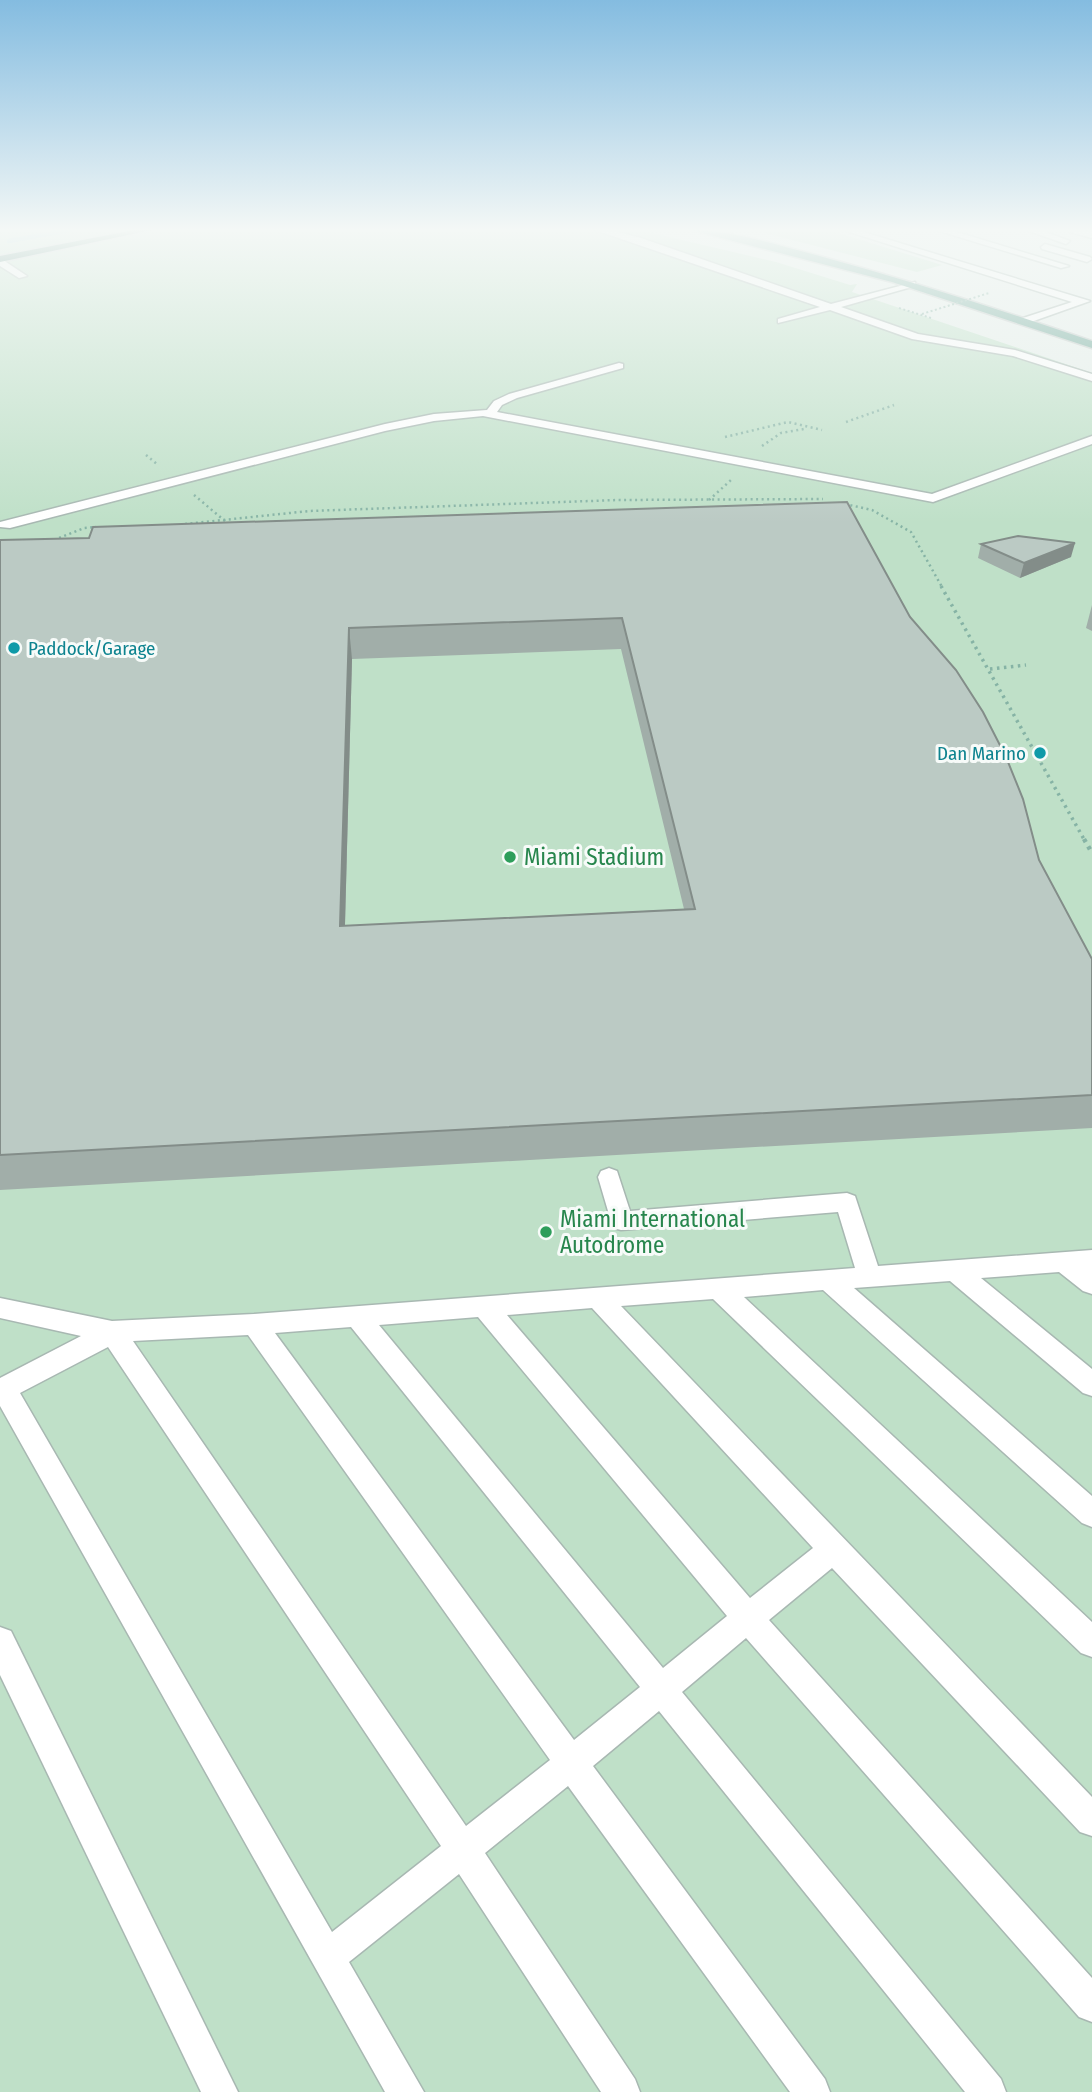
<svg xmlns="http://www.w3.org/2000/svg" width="1092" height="2092" viewBox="0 0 1092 2092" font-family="'Fira Sans Condensed',sans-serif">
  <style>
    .green { fill: #bfe0c8 }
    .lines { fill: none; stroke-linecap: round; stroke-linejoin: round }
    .stream { stroke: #8ec9d4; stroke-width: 4.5 }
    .minor-casing { stroke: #a8b8b2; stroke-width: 3 }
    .major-casing { stroke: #c2cac8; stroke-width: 3 }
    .highway-casing { stroke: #c2cac8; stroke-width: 3 }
    .path-far3 { stroke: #86b3a5; stroke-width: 2; stroke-dasharray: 2 2.5; stroke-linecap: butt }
    .path-far2 { stroke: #86b3a5; stroke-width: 2.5; stroke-dasharray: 2 3.5; stroke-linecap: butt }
    .path-far1 { stroke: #86b3a5; stroke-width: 3.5; stroke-dasharray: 2.5 4.5; stroke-linecap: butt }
    .path { stroke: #86b3a5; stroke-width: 4.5; stroke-dasharray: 3.5 5; stroke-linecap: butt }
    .minor { fill: #fff; fill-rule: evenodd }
    .major { fill: #6aa596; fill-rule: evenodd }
    .highway { fill: #2f6f62; fill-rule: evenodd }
    .path-bridge { stroke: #86b3a5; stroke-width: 2; stroke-dasharray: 2 2.5; stroke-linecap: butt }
    .wall { fill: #a1aea9; fill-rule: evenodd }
    .shaded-wall { fill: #838d89 }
    .building { fill: #bbcac4; stroke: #838d89; stroke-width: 2; fill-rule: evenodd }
    .culture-dot { fill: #0f9aa8; stroke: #f7fbf9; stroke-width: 2.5 }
    .leisure-dot { fill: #2e9e5b; stroke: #f7fbf9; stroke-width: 2.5 }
    .labels { text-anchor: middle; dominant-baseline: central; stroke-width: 6; stroke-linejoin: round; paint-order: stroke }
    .far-culture-label { font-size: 19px; fill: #0d838f; stroke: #f7fbf9; text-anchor: start }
    .leisure-label { font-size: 23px; fill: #27864d; stroke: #f7fbf9; text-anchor: start }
  </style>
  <rect width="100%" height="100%" fill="#e6efeb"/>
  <!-- green -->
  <g class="green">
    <path d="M0,230H639L776,262L850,285L857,284L852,292L1092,373V2092H0Z"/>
    <path d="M753,230H829L942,265L917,272Z"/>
  </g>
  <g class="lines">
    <!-- stream -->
    <path class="stream" d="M9,241L70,230"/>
    <defs>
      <g id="minor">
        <path d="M595,230H610L641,238L831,304L915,282V286L841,307L918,334L1015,350L1092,374V381L1013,356L912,339L830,310L778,323V319L820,307Z"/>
        <path d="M843,230H857L1090,301L1028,323H1020V319L1072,302Z"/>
        <path d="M936,230H950L1069,266L1061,268Z"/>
        <path d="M1026,230H1040L1070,241L1066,244Z"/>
        <path d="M1069,230L1092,232V238L1070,232Z"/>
        <path d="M1045,244L1090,257L1092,259L1087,262L1042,249L1041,247Z"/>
        <path d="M0,259L3,260L27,276L19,278L0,266Z"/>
        <path d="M619,363L623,364V368L517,398L502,405L497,412L932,494L1092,436V444L933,502L483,416L434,421L385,431L10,528L0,527V522L385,424L434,414L487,410L494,401L509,394Z"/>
        <path d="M609,1168L617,1171L630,1211L847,1193L855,1196L878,1266L1092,1250V1294L1083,1291L1059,1272L981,1278L1092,1369V1396L1083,1393L950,1281L854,1288L1092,1496V1527L1082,1523L823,1290L744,1297L1092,1622V1657L1081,1653L713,1299L621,1306L1092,1797V1836L1080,1832L832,1568L769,1620L1092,1978V2022L1079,2017L746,1638L682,1692L1001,2079L1006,2092H965L659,1711L593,1766L825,2079L830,2092H790L568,1786L485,1853L635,2079L640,2092H601L459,1874L349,1962L424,2092H385L0,1406V1378L81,1336L0,1318V1298L112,1321L254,1314L855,1268L838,1212L621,1230L613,1228L598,1177L601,1171ZM592,1308L813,1548L750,1598L507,1315ZM478,1317L727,1616L663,1668L379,1325ZM351,1327L640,1687L574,1740L275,1333ZM248,1335L550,1760L466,1826L133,1341ZM108,1347L441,1846L332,1932L20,1393Z"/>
        <path d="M0,1627L11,1631L238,2092H201L0,1675Z"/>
      </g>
      <path id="major" d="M691,230C732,230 776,245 816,255C909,280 1001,310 1092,341V348L892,282Z"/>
      <path id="highway" d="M134,230H152L0,262V256Z"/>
    </defs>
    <!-- minor casing -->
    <use href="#minor" class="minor-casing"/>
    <!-- major casing -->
    <use href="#major" class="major-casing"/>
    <!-- highway casing -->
    <use href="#highway" class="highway-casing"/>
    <!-- path-far3 -->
    <path class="path-far3" d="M899,308L931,318"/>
    <!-- path-far2 -->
    <g class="path-far2">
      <path d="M846,422L894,405"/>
      <path d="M725,437L788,422L822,430"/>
      <path d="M762,446L781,433L804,429"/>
      <path d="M146,455L158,465"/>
      <path d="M194,495L225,521"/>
      <path d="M709,500L731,480"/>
      <path d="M845,504L872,510L911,532L942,587"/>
      <path d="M185,524L309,511L618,500L823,499"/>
      <path d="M54,540L84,528L96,527"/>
    </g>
    <!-- path-far1 -->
    <g class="path-far1">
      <path d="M941,586L1085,841"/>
      <path d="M990,669L1026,665"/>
    </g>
    <!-- path -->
    <path class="path" d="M1084,839L1092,853"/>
    <!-- minor -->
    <use href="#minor" class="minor"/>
    <!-- major -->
    <use href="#major" class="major"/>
    <!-- highway -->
    <use href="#highway" class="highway"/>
    <!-- path-bridge -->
    <path class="path-bridge" d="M922,314L989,293"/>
  </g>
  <!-- wall -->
  <g class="wall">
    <path d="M0,540L910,617L1092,959V1128L0,1190ZM621,649L684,909L345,926L352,659Z"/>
    <path d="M981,544L1071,557L1020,578L978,558Z"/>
    <path d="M1092,605V631L1086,628Z"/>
  </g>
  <!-- shaded-wall -->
  <g class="shaded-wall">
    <path d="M1075,543L1071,557L1020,578L1024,563Z"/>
    <path d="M349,628L352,659L344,960L340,926Z"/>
  </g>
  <!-- building -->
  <g class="building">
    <path d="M847,502L910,617L956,670L983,712L1006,757L1023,799L1039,860L1092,959V1095L0,1155V540L89,538L93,527ZM622,618L695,909L340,926L349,628Z"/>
    <path d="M1018,536L1075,543L1024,563L981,544Z"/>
  </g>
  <!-- sky -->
  <linearGradient id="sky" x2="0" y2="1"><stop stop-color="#84bce0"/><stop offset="0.44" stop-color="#f4f8f6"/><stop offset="1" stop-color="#f4f8f6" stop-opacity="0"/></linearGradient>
  <rect width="1092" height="523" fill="url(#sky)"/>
  <!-- markers -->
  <g class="culture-dot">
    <circle cx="14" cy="648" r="7"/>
    <circle cx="1040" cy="753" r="7"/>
  </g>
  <g class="leisure-dot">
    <circle cx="510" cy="857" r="7"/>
    <circle cx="546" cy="1232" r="7"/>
  </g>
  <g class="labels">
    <!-- far-culture labels -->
    <g class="far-culture-label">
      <text x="28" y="648">Paddock/Garage</text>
      <text x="1026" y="753" text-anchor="end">Dan Marino</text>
    </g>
    <!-- leisure labels -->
    <g class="leisure-label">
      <text x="524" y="857">Miami Stadium</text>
      <text x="560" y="1219">Miami International<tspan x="560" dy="26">Autodrome</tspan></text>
    </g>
  </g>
</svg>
